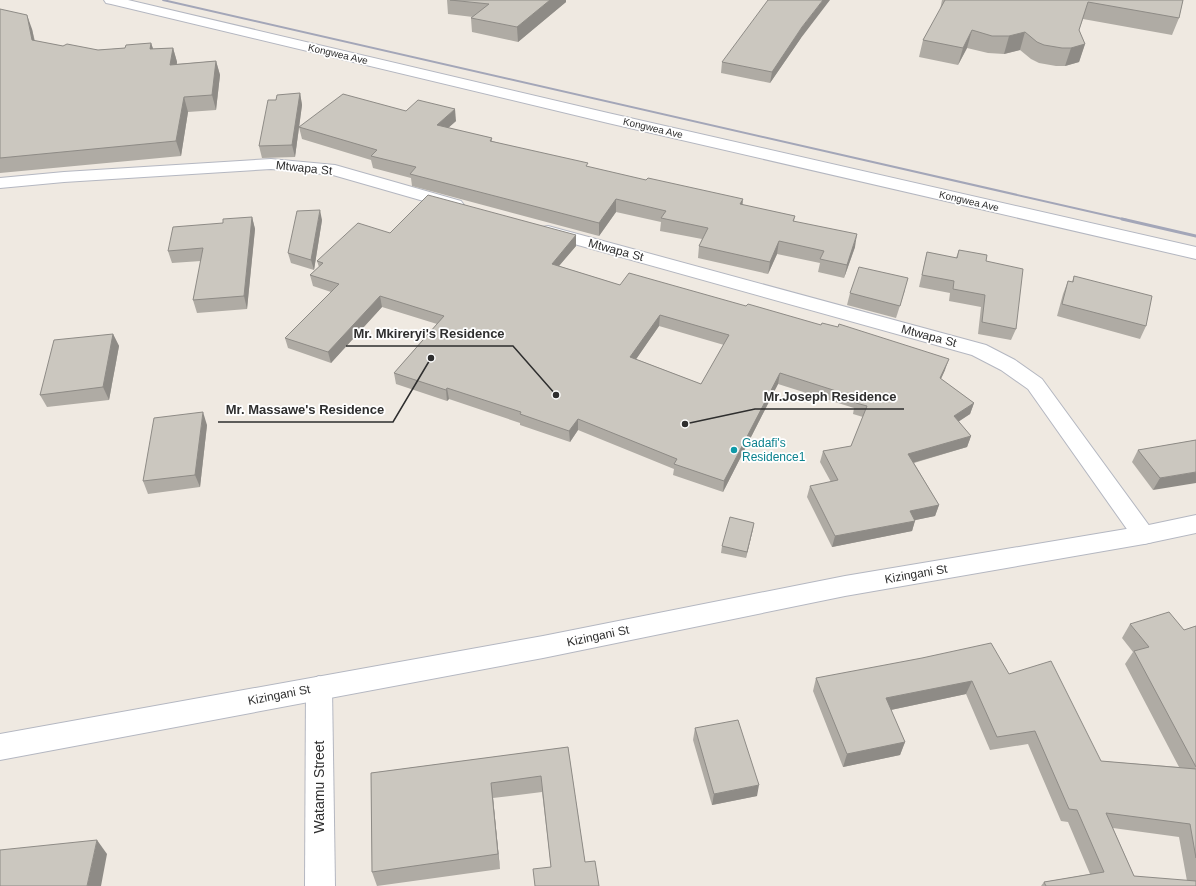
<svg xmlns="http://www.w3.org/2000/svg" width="1196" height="886" viewBox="0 0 1196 886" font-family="Helvetica,sans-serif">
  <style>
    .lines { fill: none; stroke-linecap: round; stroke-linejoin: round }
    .street-casing { stroke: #b4b7c1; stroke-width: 2 }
    .secondary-casing { stroke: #b4b7c1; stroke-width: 2 }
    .street { fill: #fff; fill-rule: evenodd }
    .secondary { fill: #fff; fill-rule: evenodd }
    .rail-far1 { stroke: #a3a6b8; stroke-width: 2 }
    .rail { stroke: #a3a6b8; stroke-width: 3 }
    .wall { fill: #afaba4; fill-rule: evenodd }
    .shaded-wall { fill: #8e8b86 }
    .building { fill: #cbc7bf; stroke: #8e8b86; fill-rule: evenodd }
    .culture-dot { fill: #0f9aa8; stroke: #fff; stroke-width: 1.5 }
    .labels { text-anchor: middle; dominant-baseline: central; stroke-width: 3.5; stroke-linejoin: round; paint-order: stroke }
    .far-street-label { font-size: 10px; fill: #2e2e2e; stroke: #fff }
    .street-label { font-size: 12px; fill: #2e2e2e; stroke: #fff }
    .culture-label { font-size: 12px; fill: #0d838f; stroke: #fff; text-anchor: start }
    .near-street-label { font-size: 14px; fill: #2e2e2e; stroke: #fff }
    .leader { fill: none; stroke: #2e2e2e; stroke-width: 1.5 }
    .callout-dot { fill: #2e2e2e; stroke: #fff; stroke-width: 1.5 }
    .callout-label { font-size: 13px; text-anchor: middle; font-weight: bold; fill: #2e2e2e; stroke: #fff; stroke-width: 3.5; stroke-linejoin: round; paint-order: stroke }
  </style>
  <rect width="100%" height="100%" fill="#efe9e1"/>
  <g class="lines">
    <defs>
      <g id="street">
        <path d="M104,0H128L608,113L1196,247V259L608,123L111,4L106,3Z"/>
        <path d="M271,159L335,165L461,201L464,205L461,209L455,210L333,175L271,169L64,182L0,188V178L64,172Z"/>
        <path d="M548,226L986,345L1015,360L1042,379L1156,535L1152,542L1144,544L1136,542L1028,389L1001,370L972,355L542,235L539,231L542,227Z"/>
        <path d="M319,676L328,680L332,688L335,886H305L306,688L310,680Z"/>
      </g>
      <path id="secondary" d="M1196,515V533L1144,544L845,596L543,658L0,760V734L543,636L845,576L1144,526Z"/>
    </defs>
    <!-- street casing -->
    <use href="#street" class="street-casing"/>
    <!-- secondary casing -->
    <use href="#secondary" class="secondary-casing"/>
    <!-- street -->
    <use href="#street" class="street"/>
    <!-- secondary -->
    <use href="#secondary" class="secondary"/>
    <!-- rail-far1 -->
    <path class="rail-far1" d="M163,0L1127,220"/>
    <!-- rail -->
    <path class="rail" d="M1122,219L1196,236"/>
  </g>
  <!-- wall -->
  <g class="wall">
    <path d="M447,0H566V2L518,42L472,32L471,18L473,17L448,14Z"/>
    <path d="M942,0H1183L1179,18L1172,35L1083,19L1079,30L1085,44L1079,62L1065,66H1056L1039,63L1031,59L1020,50L1004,54L988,53L967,48L958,65L919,57L923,40L940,10Z"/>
    <path d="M0,9L32,29L35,41L63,46L98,50L125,48L151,43L153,49L173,48L177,62V64L216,61L220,75L216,110L188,112L181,156L0,173Z"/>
    <path d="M801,38L770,83L721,73L722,62Z"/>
    <path d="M300,93L302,105L295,157L262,158L259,146L276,100Z"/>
    <path d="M406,111L456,121L448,128L492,138V141L588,167L743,205L795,216L794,221L855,247L844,278L818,272L820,263L777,254L768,274L698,258L699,246L702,239L660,231L661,222L616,212L599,236L412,186L411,178L373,168L371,160L302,139L299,127Z"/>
    <path d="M252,217L255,229L247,309L197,313L193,300L201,261L172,263L168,251L223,223Z"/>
    <path d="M322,220L314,270L291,263L288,253Z"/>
    <path d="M390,233L576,235V246L559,266L620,285L945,370L941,379L974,403L970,414L958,422L971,436L967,447L914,463L939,505L935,516L915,520L912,531L832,547L807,497L810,486L831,482L820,462L823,451L851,446L863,417L853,414L854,408L778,384L723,492L673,475L674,469L578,430L570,442L520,425V423L449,399L447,401L396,384L394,373L437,324L382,307L331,363L288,348L285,338L331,292L313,286L310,275L319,267L317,261ZM659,326L724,345L701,384L636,359Z"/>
    <path d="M959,250L986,261L1016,329L1011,340L978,334L981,307L949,301L950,293L919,287L927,252L956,258Z"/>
    <path d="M1074,276L1146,326L1140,339L1057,316L1063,294L1068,281L1072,282Z"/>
    <path d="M905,290L896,318L847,305L850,293Z"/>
    <path d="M113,334L119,346L109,400L47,407L40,395Z"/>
    <path d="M207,425L200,487L148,494L143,481Z"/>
    <path d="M1196,440L1153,490L1132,462L1138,450Z"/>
    <path d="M753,529L746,558L721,553L722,546Z"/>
    <path d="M1130,624L1184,630L1196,626V886H1041L1044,882L1090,874L1068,822L1061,821L1028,744L990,750L966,694L891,710L905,742L900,755L843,767L813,691L816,678L1009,674L1101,761L1179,767L1125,664L1133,652L1122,638ZM1113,828L1179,837L1187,881L1134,876Z"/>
    <path d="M695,728L757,796L712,805L693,740Z"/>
    <path d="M568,747L585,862L551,867L542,792L493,798L500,869L377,886L372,872L371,773Z"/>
  </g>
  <!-- shaded-wall -->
  <g class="shaded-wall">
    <path d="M550,0H566V2L518,42L517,27Z"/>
    <path d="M823,0H830L801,38L770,83L772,72L802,27Z"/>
    <path d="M27,15L32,29L37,54L32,40Z"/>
    <path d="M972,30L967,48L958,65L963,48Z"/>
    <path d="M1025,32L1020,50L1004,54L1009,36Z"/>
    <path d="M151,43L156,57L150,49Z"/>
    <path d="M1085,44L1079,62L1065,66L1071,48Z"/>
    <path d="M173,48L177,62L174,79L170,65Z"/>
    <path d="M216,61L220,75L216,110L212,95Z"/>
    <path d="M300,93L302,105L295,157L292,145Z"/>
    <path d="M184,97L188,112L181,156L176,141Z"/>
    <path d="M455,109L456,121L438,137L437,125Z"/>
    <path d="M616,199V212L599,236V223Z"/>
    <path d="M743,199L742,211L740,204Z"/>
    <path d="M320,210L322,220L314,270L311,260Z"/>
    <path d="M252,217L255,229L247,309L244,296Z"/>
    <path d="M857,234L855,247L844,278L847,265Z"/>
    <path d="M576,235V246L552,274V264Z"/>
    <path d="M779,241L777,254L768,274L770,262Z"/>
    <path d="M380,296L382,307L331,363L328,352Z"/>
    <path d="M660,315L659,326L630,368V357Z"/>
    <path d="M113,334L119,346L109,400L103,387Z"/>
    <path d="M949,359L945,370L936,389L940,378Z"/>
    <path d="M780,373L778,384L723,492L724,481Z"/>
    <path d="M447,388L449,399L447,401L446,390Z"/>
    <path d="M974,403L970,414L950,427L954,416Z"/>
    <path d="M203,412L207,425L200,487L195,475Z"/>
    <path d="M578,419V430L570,442L569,431Z"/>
    <path d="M971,436L967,447L905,465L908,454Z"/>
    <path d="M1196,472V483L1153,490L1160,478Z"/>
    <path d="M939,505L935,516L906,522L910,511Z"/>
    <path d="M915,521L912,531L832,547L835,536Z"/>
    <path d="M754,523L753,529L746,558L747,552Z"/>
    <path d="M972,681L966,694L881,712L886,698Z"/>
    <path d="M905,742L900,755L843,767L847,754Z"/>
    <path d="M491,783L493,798L500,869L498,854Z"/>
    <path d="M759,785L757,796L712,805L714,794Z"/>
    <path d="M97,840L107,854L101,886H87Z"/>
  </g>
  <!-- building -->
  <g class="building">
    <path d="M450,0H550L517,27L471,18L489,4Z"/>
    <path d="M768,0H823L802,27L772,72L722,62Z"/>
    <path d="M945,0H1183L1179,18L1088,2L1079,30L1085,44L1071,48H1062L1044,45L1037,42L1025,32L1009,36H992L972,30L963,48L923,40Z"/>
    <path d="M0,9L27,15L32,40L63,46L67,44L98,50L125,48L126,45L151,43L150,49L173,48L170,65L216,61L212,95L184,97L176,141L0,158Z"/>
    <path d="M300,93L292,145L259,146L268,100H276L277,95Z"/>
    <path d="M343,94L406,111L418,100L455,109L437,125L492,138L490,141L588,163L586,166L646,180L648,178L743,199L740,204L795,216L793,221L857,234L847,265L820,259L824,251L779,241L770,262L699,246L708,228L661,218L666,211L616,199L599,223L410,174L416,167L371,156L377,150L299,127Z"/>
    <path d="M428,195L576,235L552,264L620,285L629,273L746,306L748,304L821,325L822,323L838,327L839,324L949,359L940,378L974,403L954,416L971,436L908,454L939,505L910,511L915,521L835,536L810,486L838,480L823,451L851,446L867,406L856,403L858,398L780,373L724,481L674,464L677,459L578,419L569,431L520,414L521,412L447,388L446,390L394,373L444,316L380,296L328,352L285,338L339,284L310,275L323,263L317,261L358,223L390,233ZM660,315L729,335L701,384L630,357Z"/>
    <path d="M320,210L311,260L288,253L297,211Z"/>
    <path d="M252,217L244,296L193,300L203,248L168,251L173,227L223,223V219Z"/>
    <path d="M959,250L987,255L986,261L1023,269L1016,329L982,322L985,295L953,289L954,281L922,275L927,252L957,258Z"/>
    <path d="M859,267L908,278L900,306L850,293Z"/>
    <path d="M1074,276L1152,296L1146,326L1062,304L1068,281L1073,282Z"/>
    <path d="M113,334L103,387L40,395L54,340Z"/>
    <path d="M203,412L195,475L143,481L154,418Z"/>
    <path d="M1196,440V472L1160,478L1138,450Z"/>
    <path d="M730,517L754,523L747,552L722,546Z"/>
    <path d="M1169,612L1184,630L1196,626V767L1134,651L1149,647L1130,624Z"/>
    <path d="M991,643L1009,674L1051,661L1101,761L1196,769V858L1190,824L1106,813L1134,876L1196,881V886H1046L1044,882L1104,872L1077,810L1069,809L1035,731L997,737L972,681L886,698L905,742L847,754L816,678L922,658Z"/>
    <path d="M738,720L759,785L714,794L695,728Z"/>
    <path d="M568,747L585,862L595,861L599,886H535L533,869L551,867L541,776L491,783L498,854L372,872L371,773Z"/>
    <path d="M97,840L87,886H0V850Z"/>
  </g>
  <!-- markers -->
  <circle class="culture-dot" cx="734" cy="450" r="4"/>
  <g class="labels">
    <!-- far-street labels -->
    <g class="far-street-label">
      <text transform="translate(338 54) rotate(13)">Kongwea Ave</text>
      <text transform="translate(653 128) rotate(13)">Kongwea Ave</text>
      <text transform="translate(969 201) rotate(13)">Kongwea Ave</text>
    </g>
    <!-- street labels -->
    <g class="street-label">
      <text transform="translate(304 168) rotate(6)">Mtwapa St</text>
      <text transform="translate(616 250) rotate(15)">Mtwapa St</text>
      <text transform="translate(929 336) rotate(15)">Mtwapa St</text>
      <text transform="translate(916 574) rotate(-10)">Kizingani St</text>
      <text transform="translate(598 636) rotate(-12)">Kizingani St</text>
      <text transform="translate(279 695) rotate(-11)">Kizingani St</text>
    </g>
    <!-- culture labels -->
    <g class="culture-label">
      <text x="742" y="443">Gadafi's<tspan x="742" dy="14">Residence1</tspan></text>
    </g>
    <!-- near-street labels -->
    <g class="near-street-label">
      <text transform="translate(319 787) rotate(-90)">Watamu Street</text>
    </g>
  </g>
  <!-- callouts -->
  <path class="leader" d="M556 395L513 346H346M685 424L755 409H904M431 358L393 422H218"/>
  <g class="callout-dot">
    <circle cx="556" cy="395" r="4"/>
    <circle cx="685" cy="424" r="4"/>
    <circle cx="431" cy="358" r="4"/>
  </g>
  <g class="callout-label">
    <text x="429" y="338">Mr. Mkireryi's Residence</text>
    <text x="830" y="401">Mr.Joseph Residence</text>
    <text x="305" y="414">Mr. Massawe's Residence</text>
  </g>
</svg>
